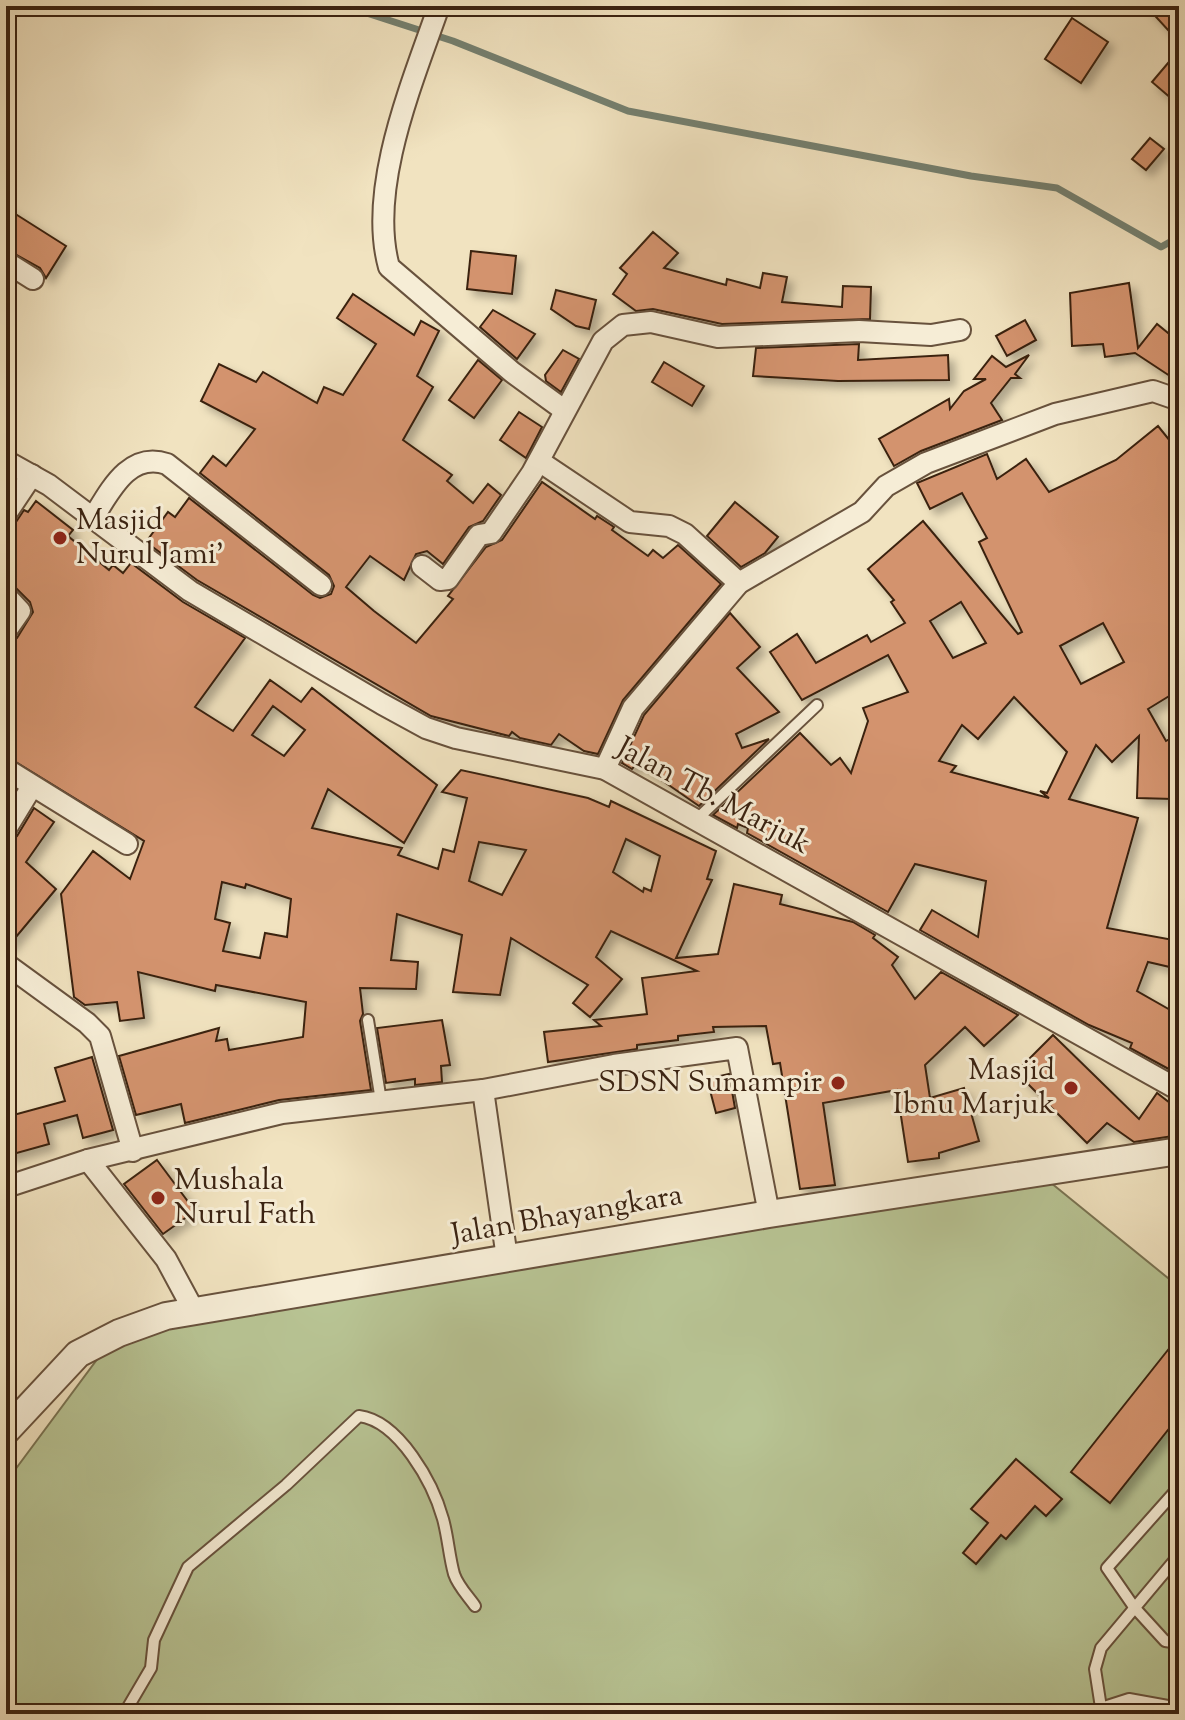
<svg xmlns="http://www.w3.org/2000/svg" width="1185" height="1720" viewBox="0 0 1185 1720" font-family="'Sorts Mill Goudy',serif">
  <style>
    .green { fill: #b8c494; stroke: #797352; stroke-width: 2 }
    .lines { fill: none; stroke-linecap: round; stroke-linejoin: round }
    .stream { stroke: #748070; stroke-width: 7 }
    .building { fill: #d3936e; stroke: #3a2211; stroke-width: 2; fill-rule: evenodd; filter: url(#shadow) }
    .service-casing { stroke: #68523d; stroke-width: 14 }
    .minor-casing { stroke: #68523d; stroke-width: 24 }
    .tertiary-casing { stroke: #68523d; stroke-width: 30 }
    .service { stroke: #f6edd6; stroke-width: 10 }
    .minor { stroke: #f6edd6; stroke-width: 20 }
    .tertiary { stroke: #f6edd6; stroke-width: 26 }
    .poi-dot { fill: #8f2418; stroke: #f6edd6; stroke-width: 3 }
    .labels { text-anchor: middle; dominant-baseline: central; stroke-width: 6; stroke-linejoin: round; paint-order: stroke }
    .poi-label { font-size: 30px; fill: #3a2211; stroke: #f6edd6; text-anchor: start }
    .street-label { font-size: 30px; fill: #3a2211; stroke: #f6edd6 }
  </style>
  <defs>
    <filter id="shadow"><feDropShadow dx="6" dy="6" stdDeviation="4" flood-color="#0004"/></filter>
  </defs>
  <rect width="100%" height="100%" fill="#f1e3c0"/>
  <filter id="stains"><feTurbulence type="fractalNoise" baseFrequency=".0025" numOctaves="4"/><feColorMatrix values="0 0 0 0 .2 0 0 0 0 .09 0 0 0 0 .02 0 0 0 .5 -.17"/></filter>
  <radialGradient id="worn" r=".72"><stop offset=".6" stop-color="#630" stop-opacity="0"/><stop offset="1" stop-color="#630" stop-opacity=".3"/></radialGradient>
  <!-- green -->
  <path class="green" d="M1040,1174L1179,1287V1714H6V1482L113,1338Z"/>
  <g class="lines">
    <!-- stream -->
    <path class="stream" d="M345,6L453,41L628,111L971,176L1057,188L1161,247L1179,237"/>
  </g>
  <!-- building -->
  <g class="building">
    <path d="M1146,6H1179V42Z"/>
    <path d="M1072,18L1108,42L1081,83L1045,59Z"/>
    <path d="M1179,50V105L1152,82Z"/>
    <path d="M1150,138L1164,149L1146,170L1132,159Z"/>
    <path d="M6,208L66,246L46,278L40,268L6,249Z"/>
    <path d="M653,232L678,253L664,268L726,285L727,279L760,288L763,273L787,277L782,302L842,307L843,286L871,287L870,319L722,324L653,309L636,311L613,294L627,274L620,268Z"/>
    <path d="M471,251L516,256L512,294L467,289Z"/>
    <path d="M1129,283L1138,348L1157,324L1179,342V382L1135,353L1105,357L1103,344L1072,346L1070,293Z"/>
    <path d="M556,290L596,300L589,329L576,326L551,309Z"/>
    <path d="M353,294L414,335L421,321L439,331L417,376L433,387L403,440L452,475L447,481L473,503L488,484L501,495L483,521L469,527L443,564L427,551L416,554L404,580L370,556L346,587L374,611L416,643L453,599L448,596L486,547L502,540L542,482L595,519L597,516L614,527L612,530L648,556L653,550L663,558L678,545L721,584L623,700L598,754L584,751L559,734L551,745L520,738L512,732L509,736L431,716L197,580L146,542L168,512L175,517L189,498L313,595L320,598L331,594L334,586L329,575L200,473L213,456L226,466L255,429L201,401L219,364L256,382L263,372L317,403L324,387L343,395L376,344L337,318Z"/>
    <path d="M493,310L535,334L517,359L480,327Z"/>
    <path d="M1025,320L1036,340L1007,356L996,336Z"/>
    <path d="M859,344L858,360L948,355L949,380L838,381L753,376L756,348Z"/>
    <path d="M563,350L579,359L561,392L546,381L545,375Z"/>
    <path d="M1029,355L1015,374L1020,378H1011L991,403L1002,420L921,451L894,466L879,439L949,399L950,409L964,391L986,379H974L992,356L1006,367Z"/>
    <path d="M478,360L502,380L474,418L449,400Z"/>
    <path d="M664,362L704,386L692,406L652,382Z"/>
    <path d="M519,412L542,427L526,458L500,440Z"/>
    <path d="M1158,426L1179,452V690L1148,709L1166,741L1175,736L1173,799L1137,798L1139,736L1112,762L1096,745L1069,799L1138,818L1107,928L1179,941L1174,968L1148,962L1137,991L1179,1015L1176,1073L1130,1048L1132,1043L1089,1025L920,930L932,910L978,937L986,881L915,864L888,912L747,833L748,828L738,824L737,828L713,815L800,733L831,765L840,758L851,773L868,721L863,708L908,692L888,655L802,700L770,652L797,634L816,663L867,635L871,642L905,623L891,602L894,600L868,569L923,521L1018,634L1022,632L979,542L987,538L962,493L930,509L917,483L987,454L997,479L1026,459L1049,492L1116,460ZM961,602L986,643L953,658L930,621ZM1103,623L1124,662L1081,684L1060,646ZM1014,697L1067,752L1047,793L1040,791L1049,798L951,772L956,766L939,761L962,725L978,739Z"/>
    <path d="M36,501L73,530L68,536L109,570L113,565L123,573L131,563L183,602L245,638L195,707L233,731L270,680L301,702L312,688L437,785L404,843L328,789L312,828L402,848L398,855L438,869L443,849L454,852L467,798L442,792L461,770L588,798L609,807L611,801L716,851L707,879L712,880L676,958L718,954L734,884L782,895L780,904L853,922L875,935L873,938L898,957L892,965L915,999L941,972L1018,1015L984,1046L965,1027L925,1065L930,1098L964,1088L979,1141L939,1153V1158L908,1162L897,1090L823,1103L835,1185L800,1189L780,1063L773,1064L766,1026L713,1027L714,1032L678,1036V1040L637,1045V1049L548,1062L544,1032L601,1026L594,1020L647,1014L642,978L697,971L611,931L596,957L622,979L590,1017L573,1003L588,985L511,938L500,995L453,992L462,935L397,914L391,960L418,962L416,989L360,988L363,1014L360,1021L371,1090L279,1100L185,1123L181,1104L136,1115L119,1056L219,1028L216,1041L227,1039L229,1050L303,1037L306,1002L216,985L215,991L138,972L144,1018L120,1021L117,1002L85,1005L74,997L61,894L93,851L130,879L144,841L6,756V644L17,638L33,612L30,602L15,587L6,583V527L16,522L24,510L28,512ZM273,706L305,730L284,756L252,735ZM626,839L660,856L651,891L644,888L643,892L613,872ZM479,842L526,850L502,895L469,881ZM222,882L245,888L246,884L291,899L287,937L265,933L260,958L223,951L230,923L215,919Z"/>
    <path d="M735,502L778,537L765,553L741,567L707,536Z"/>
    <path d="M730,613L760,647L737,668L779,712L736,734L742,748L769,739L699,806L637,763L632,769L622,763L644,715Z"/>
    <path d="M34,808L54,822L26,862L56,889L6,949V845L17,836Z"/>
    <path d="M442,1020L450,1065L441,1066L442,1082L415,1085V1079L386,1083L377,1028Z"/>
    <path d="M1053,1035L1139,1119L1157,1093L1179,1110V1128L1173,1136L1134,1142L1107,1123L1087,1143L1016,1072Z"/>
    <path d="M92,1057L113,1130L83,1138L77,1115L44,1124L49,1144L6,1156V1117L65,1101L55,1068Z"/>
    <path d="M729,1074L735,1108L716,1113L707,1079Z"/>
    <path d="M157,1160L195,1211L163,1234L124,1184Z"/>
    <path d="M1179,1336V1416L1110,1503L1071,1472Z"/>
    <path d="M1016,1459L1062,1499L1046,1516L1035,1506L1006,1539L1001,1535L976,1564L963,1553L988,1523L971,1509Z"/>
  </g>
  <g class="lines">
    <defs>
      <g id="service">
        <path d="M697,819L817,705"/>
        <path d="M368,1020L381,1101"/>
        <path d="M1179,1487L1107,1568L1134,1607L1165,1641L1172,1642L1179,1638"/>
        <path d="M1101,1708L1129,1699L1179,1708"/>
        <path d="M124,1714L151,1668L154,1640L188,1567L286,1485L359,1416C399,1421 433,1483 443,1519C448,1537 449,1556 454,1574C458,1586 468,1596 475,1606"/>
        <path d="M1102,1714L1095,1669L1101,1648L1179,1555"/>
      </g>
      <g id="minor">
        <path d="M439,6C413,81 367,188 389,267L512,372L564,410"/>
        <path d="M6,262L33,279"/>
        <path d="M6,461L49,485L190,591L382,704L426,728L456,738L605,769L1179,1090"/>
        <path d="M539,461L630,522L669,526L685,534L739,583"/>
        <path d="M6,514L32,475"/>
        <path d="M93,518C110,491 129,451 167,464L321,585"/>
        <path d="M422,566L440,580L448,579L479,535L491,533L532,473L603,341L623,325L651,322L718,337L859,331L931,335L960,330"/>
        <path d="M6,596L20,611L6,631"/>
        <path d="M6,769L127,844"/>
        <path d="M605,769L633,708L739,583L862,512L886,486L926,463L1055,414L1153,391L1179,400"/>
        <path d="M6,829L31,788"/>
        <path d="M6,964L87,1023L100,1036L133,1151"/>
        <path d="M88,1160L166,1259L194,1311"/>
        <path d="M6,1187L88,1160L282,1113L483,1090"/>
        <path d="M507,1258L483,1090L614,1065L737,1048L769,1214"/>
      </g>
      <path id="tertiary" d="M6,1431L78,1354L119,1333L166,1316L769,1214L1179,1151"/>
    </defs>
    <!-- service casing -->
    <use href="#service" class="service-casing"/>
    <!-- minor casing -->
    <use href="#minor" class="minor-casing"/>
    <!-- tertiary casing -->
    <use href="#tertiary" class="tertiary-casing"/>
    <!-- service -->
    <use href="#service" class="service"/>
    <!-- minor -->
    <use href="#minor" class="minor"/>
    <!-- tertiary -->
    <use href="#tertiary" class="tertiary"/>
  </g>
  <!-- markers -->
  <g class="poi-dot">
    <circle cx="60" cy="538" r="8"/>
    <circle cx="838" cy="1083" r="8"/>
    <circle cx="1071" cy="1088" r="8"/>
    <circle cx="158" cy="1198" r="8"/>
  </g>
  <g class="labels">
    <!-- poi labels -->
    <g class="poi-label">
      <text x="76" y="521">Masjid<tspan x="76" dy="34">Nurul Jami'</tspan></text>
      <text x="1055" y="1071" text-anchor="end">Masjid<tspan x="1055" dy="34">Ibnu Marjuk</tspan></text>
      <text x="822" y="1083" text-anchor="end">SDSN Sumampir</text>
      <text x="174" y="1181">Mushala<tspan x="174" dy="34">Nurul Fath</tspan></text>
    </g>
    <!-- street labels -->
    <g class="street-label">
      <text transform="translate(713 797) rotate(28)">Jalan Tb. Marjuk</text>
      <text transform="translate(567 1216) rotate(-10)">Jalan Bhayangkara</text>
    </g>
  </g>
  <!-- margin -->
  <rect width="1185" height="1720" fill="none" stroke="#f1e3c0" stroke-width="32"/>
  <rect x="8" y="8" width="1169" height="1704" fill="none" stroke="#3a2211" stroke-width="4"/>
  <rect x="16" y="16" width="1153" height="1688" fill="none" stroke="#3a2211" stroke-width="2"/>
  <rect width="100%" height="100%" filter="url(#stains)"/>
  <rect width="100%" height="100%" fill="url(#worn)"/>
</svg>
